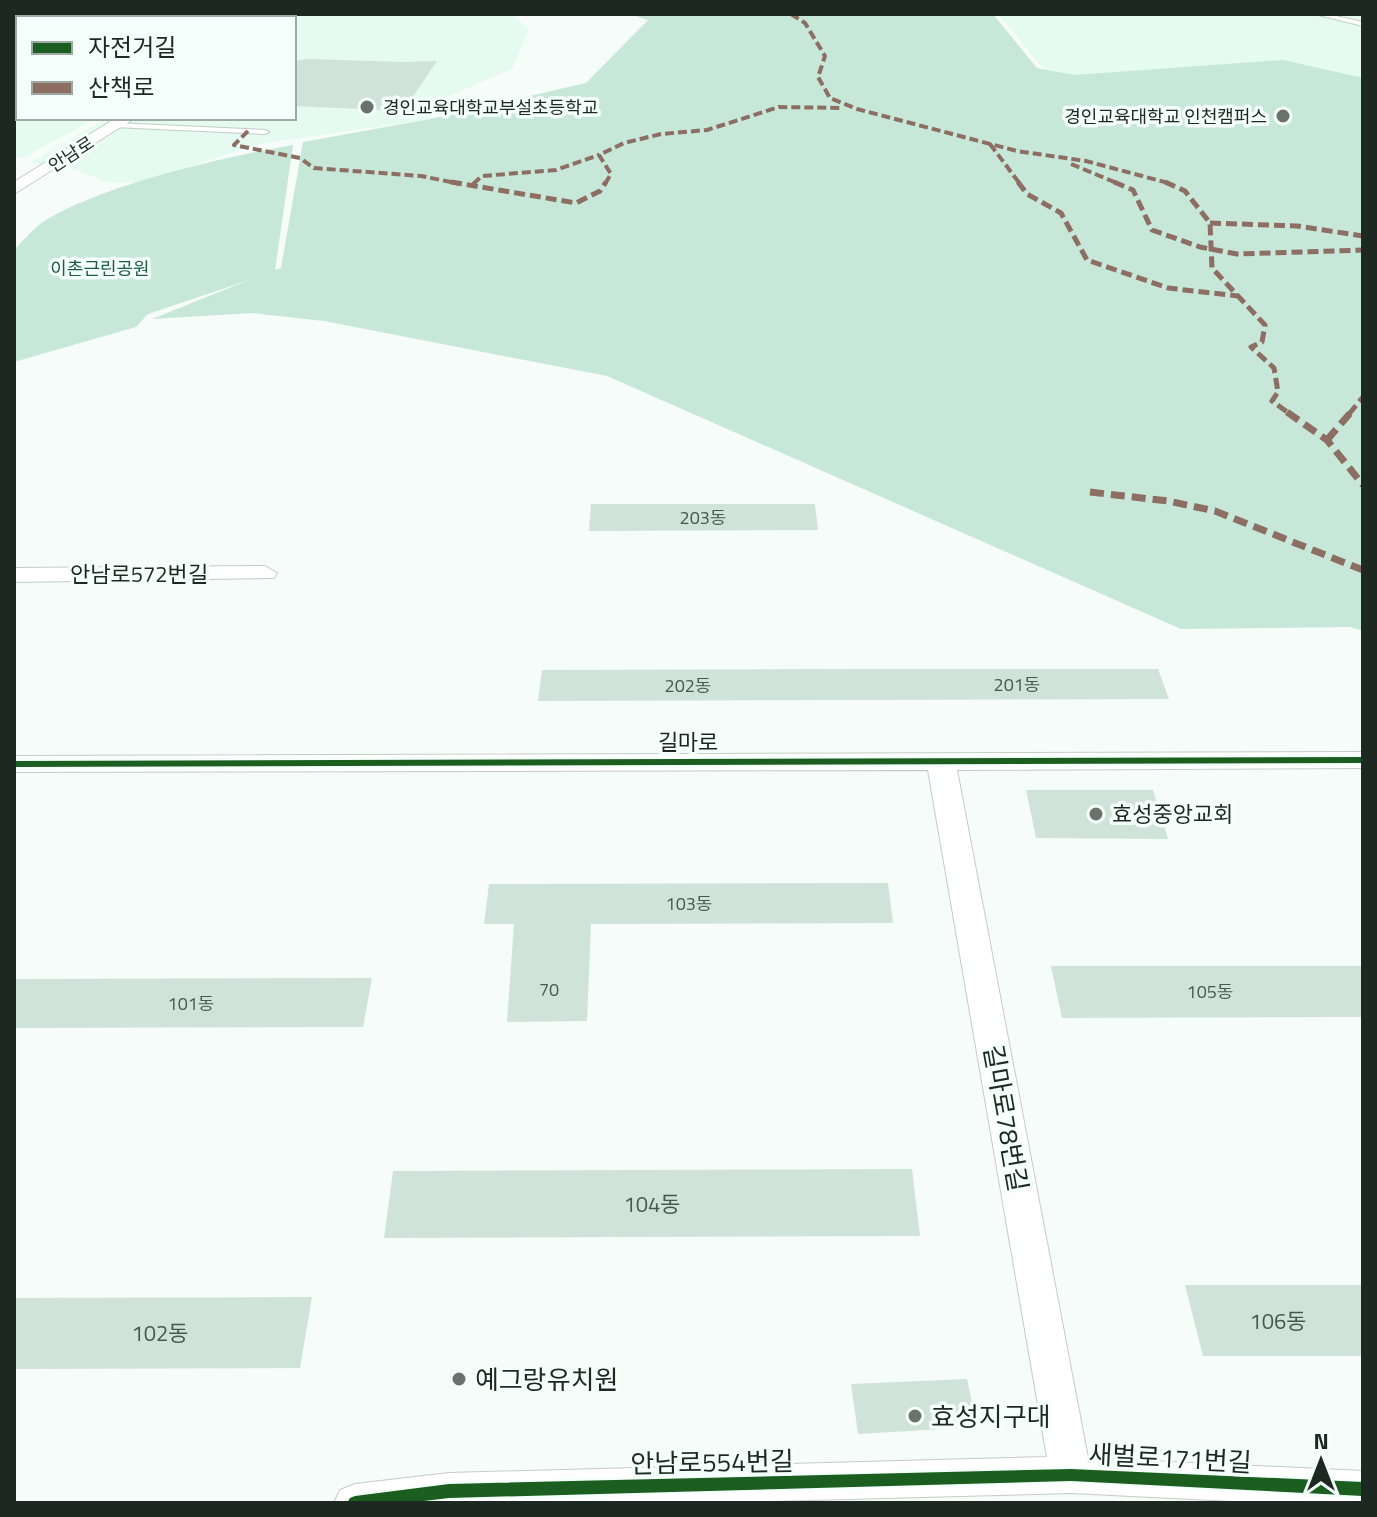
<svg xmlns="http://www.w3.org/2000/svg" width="1377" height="1517" viewBox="0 0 1377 1517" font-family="'Titillium Web','Noto Sans KR',sans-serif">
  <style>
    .built { fill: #e5faf0 }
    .green { fill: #c7e7d9 }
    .building { fill: #d0e3db }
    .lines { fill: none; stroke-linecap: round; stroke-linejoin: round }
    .lane-casing { stroke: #c4ccc8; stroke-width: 2 }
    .street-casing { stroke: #c4ccc8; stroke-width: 2 }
    .lane { fill: #fefffe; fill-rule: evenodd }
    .street { fill: #fefffe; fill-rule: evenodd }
    .quiet-far2 { stroke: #8d6e63; stroke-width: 4; stroke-dasharray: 9 4; stroke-linecap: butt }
    .quiet-far1 { stroke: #8d6e63; stroke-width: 5; stroke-dasharray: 11 5; stroke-linecap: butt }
    .quiet { stroke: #8d6e63; stroke-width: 7; stroke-dasharray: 14 7; stroke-linecap: butt }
    .cycleway-casing { stroke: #f4fefa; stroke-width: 5 }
    .cycleway { fill: #1b5e20; fill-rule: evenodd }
    .poi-dot { fill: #6a726e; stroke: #f4fefa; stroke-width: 3 }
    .labels { text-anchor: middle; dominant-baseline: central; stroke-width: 7; stroke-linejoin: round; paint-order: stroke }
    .far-poi-label { font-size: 18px; fill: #1e2823; stroke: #f4fefa; text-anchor: start }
    .far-street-label { font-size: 18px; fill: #1e2823; stroke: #f4fefa }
    .far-park-label { font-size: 18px; fill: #1e5c46; stroke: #f4fefa }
    .number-label { font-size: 18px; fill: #4a5751 }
    .street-label { font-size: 22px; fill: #1e2823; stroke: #f4fefa }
    .poi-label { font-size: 22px; fill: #1e2823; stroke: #f4fefa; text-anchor: start }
    .near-number-label { font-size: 22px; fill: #4a5751 }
    .near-street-label { font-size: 26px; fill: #1e2823; stroke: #f4fefa }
    .near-poi-label { font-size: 26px; fill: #1e2823; stroke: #f4fefa; text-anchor: start }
  </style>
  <rect width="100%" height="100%" fill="#f6fcf9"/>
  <!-- built -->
  <g class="built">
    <path d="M246,14H512L529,29L512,69L449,96L430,119L259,144L142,182L110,183L68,167L30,163L107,118H294V18H240Z"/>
    <path d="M998,14H1363V165L1042,67Z"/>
    <path d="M14,37L18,38V118H97L22,158L14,156Z"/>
  </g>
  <!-- green -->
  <path class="green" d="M629,14H993L1037,68L1074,75L1283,60L1363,78V631L1350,627L1181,629L607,376L324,321L252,313L152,319L249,280L148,314L136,327L14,362V250C24,240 34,227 46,220C109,183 221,158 293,145L275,270L281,268L303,142L430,119L586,83L648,20Z"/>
  <!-- building -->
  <g class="building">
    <path d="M308,59L403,62L437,61L403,111L294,106V61Z"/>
    <path d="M591,504H815L818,530L589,531Z"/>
    <path d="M868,669H1158L1169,699L538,701L542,670Z"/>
    <path d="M1026,790H1153L1168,839L1036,838Z"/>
    <path d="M888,883L893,923L591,924L587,1021L507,1022L514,924H484L489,884Z"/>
    <path d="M1051,966H1363V1017L1062,1018Z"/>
    <path d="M372,978L363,1027L14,1028V979Z"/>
    <path d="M912,1169L920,1236L384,1238L393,1171Z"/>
    <path d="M1185,1285H1363V1356H1203Z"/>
    <path d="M312,1297L300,1368L14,1369V1298Z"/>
    <path d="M967,1379L977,1427L858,1434L851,1384Z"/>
  </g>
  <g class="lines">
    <defs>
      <g id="lane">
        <path d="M1314,14H1327L1363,22V26Z"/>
        <path d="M116,123L265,130L269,132L265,134L113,127V123Z"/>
      </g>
      <g id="street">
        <path d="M116,118H135L14,194V182Z"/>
        <path d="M265,566L277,573L274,578L14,582V568Z"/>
        <path d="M1363,752V768L957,770L1088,1458L1363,1471V1503H1273L1071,1493L695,1503H334L340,1490L355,1484L449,1473L1047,1457L928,770L14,772V756Z"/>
      </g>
    </defs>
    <!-- lane casing -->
    <use href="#lane" class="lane-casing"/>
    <!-- street casing -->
    <use href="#street" class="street-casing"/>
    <!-- lane -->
    <use href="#lane" class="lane"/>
    <!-- street -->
    <use href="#street" class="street"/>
    <!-- quiet-far2 -->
    <g class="quiet-far2">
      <path d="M791,14L805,23L825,56L818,77L830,98L857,109L1017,151L1086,161L1172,184"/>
      <path d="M14,17L38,18"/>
      <path d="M171,18L175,14"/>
      <path d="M248,131L234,145L300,158L314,168L421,176L461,184"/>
      <path d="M990,144L1020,184"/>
      <path d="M1071,164L1119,184"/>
      <path d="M473,184L482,176L556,170L599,155"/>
      <path d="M605,184L611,174L599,155L624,143L661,134L707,130L779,107L841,108"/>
    </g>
    <!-- quiet-far1 -->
    <g class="quiet-far1">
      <path d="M451,182L576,203L600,191L606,182"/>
      <path d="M1018,182L1027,194L1061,213L1087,260L1168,288L1238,296"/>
      <path d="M1114,182L1133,190L1152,230L1200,247L1237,254L1363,250"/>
      <path d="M1165,182L1185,191L1210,223L1212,268L1265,325L1262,342L1251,347L1274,368L1278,392L1272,401L1290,414"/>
      <path d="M1210,223L1297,226L1363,236"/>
      <path d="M1349,414L1363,397"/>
    </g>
    <!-- quiet -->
    <g class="quiet">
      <path d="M1287,412L1327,440L1363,485"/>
      <path d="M1327,440L1351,412"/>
      <path d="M1090,492L1168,501L1215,511L1363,570"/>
    </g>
    <defs>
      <g id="cycleway">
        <path d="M1363,757V763L14,767V761Z"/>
        <path d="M1071,1469L1363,1482V1496L1071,1481L449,1498L407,1503H347L350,1498L355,1496L449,1484Z"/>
      </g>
    </defs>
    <!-- cycleway casing -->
    <use href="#cycleway" class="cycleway-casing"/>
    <!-- cycleway -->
    <use href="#cycleway" class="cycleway"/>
  </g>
  <!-- markers -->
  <g class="poi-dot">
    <circle cx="367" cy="107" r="8"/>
    <circle cx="1283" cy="116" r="8"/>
    <circle cx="1096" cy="814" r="8"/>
    <circle cx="459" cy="1379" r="8"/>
    <circle cx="915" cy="1416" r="8"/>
  </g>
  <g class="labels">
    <!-- far-poi labels -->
    <g class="far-poi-label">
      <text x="383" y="107">경인교육대학교부설초등학교</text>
      <text x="1267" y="116" text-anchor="end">경인교육대학교 인천캠퍼스</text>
    </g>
    <!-- far-street labels -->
    <g class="far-street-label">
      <text transform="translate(71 154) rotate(-33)">안남로</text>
    </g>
    <!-- far-park labels -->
    <g class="far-park-label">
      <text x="100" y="268">이촌근린공원</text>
    </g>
    <!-- number labels -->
    <g class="number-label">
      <text x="703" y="517">203동</text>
      <text x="1017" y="684">201동</text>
      <text x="688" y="685">202동</text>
      <text x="689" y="903">103동</text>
      <text x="549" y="989">70</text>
      <text x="1210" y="991">105동</text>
      <text x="191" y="1003">101동</text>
    </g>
    <!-- street labels -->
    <g class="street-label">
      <text x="139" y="574">안남로572번길</text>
      <text x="688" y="742">길마로</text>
    </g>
    <!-- poi labels -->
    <g class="poi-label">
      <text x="1112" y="814">효성중앙교회</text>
    </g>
    <!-- near-number labels -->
    <g class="near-number-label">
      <text x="652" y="1204">104동</text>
      <text x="1278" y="1321">106동</text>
      <text x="160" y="1333">102동</text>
    </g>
    <!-- near-street labels -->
    <g class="near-street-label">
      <text transform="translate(1006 1118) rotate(80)">길마로78번길</text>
      <text transform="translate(1170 1458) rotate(3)">새벌로171번길</text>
      <text transform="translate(712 1462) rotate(-1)">안남로554번길</text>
    </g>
    <!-- near-poi labels -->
    <g class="near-poi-label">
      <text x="475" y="1379">예그랑유치원</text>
      <text x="931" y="1416">효성지구대</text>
    </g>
  </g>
  <!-- border -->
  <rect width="1377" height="1517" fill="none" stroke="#1e2823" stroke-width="32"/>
  <!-- legend -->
  <rect x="16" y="16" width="280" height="104" fill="#f4fefa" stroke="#9ea8a4" stroke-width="2"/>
  <rect x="32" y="42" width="40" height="12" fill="#1b5e20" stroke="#9ea8a4" stroke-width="2"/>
  <text x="88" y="56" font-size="24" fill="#1e2823">자전거길</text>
  <rect x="32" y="82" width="40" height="12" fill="#8d6e63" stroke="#9ea8a4" stroke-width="2"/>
  <text x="88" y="96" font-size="24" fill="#1e2823">산책로</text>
  <!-- north arrow -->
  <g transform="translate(1321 1461)" stroke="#f4fefa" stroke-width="6" paint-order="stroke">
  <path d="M0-6L14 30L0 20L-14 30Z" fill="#1e2823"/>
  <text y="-12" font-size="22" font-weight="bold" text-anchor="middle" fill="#1e2823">N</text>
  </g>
</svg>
